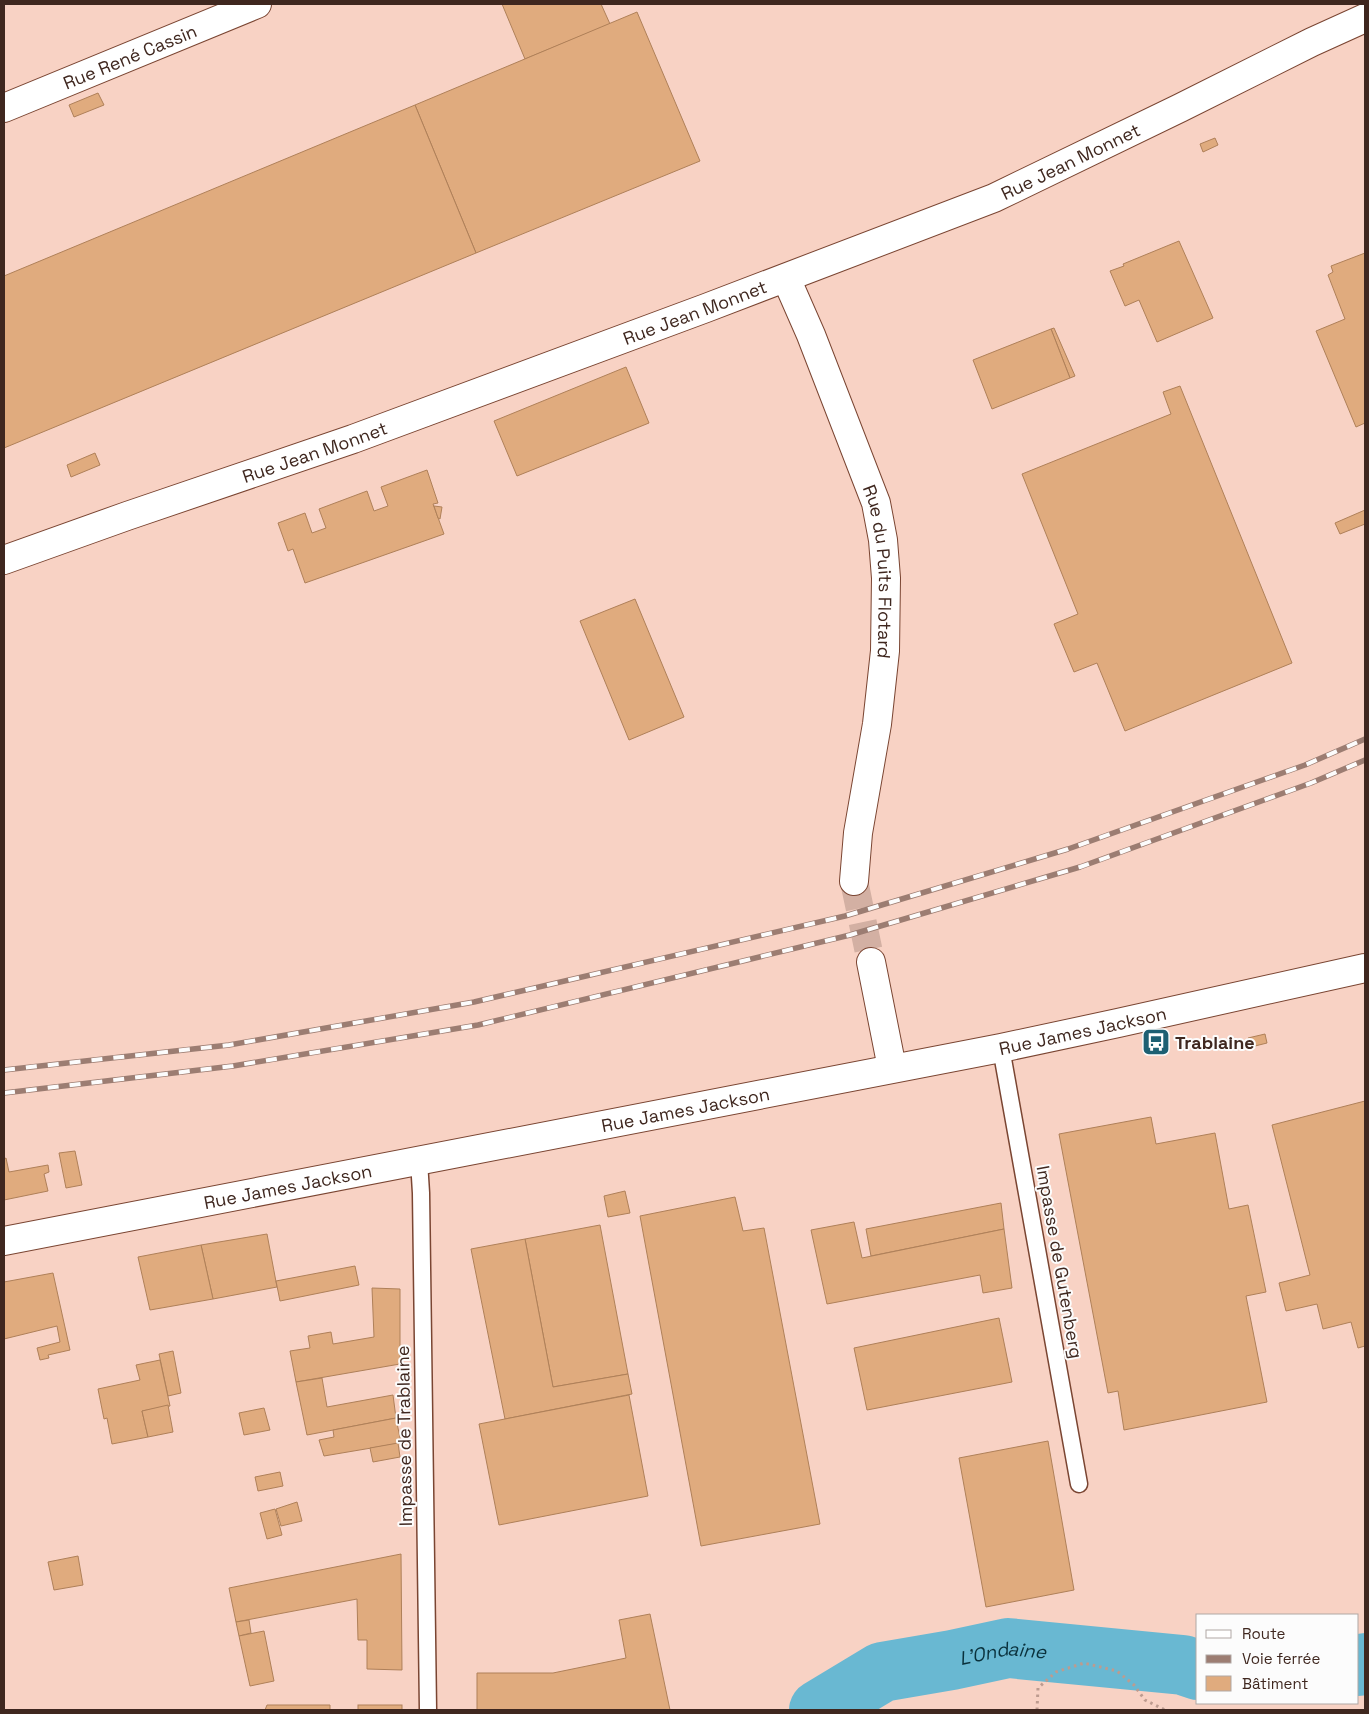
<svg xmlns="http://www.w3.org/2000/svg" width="1369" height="1714" viewBox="0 0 1369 1714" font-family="'Space Grotesk',sans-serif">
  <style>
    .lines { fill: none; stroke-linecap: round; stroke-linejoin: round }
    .river { stroke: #69b8d2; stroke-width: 60 }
    .building { fill: #e0ab7e; stroke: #af8059 }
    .minor-tunnel { stroke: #d3b0a3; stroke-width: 28; stroke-dasharray: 28 14; stroke-linecap: butt }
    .service-casing { stroke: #7a4532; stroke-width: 19 }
    .minor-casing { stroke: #7a4532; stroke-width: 30 }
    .secondary-casing { stroke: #7a4532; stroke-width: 30 }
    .path { stroke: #bd9b8f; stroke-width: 3; stroke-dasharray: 2.5 4; stroke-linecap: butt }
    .service { stroke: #fff; stroke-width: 16 }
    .minor { stroke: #fff; stroke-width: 28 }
    .secondary { stroke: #fff; stroke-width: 28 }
    .rail-casing { stroke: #9c7d72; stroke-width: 5.5 }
    .rail { stroke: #fcfcfc; stroke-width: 4; stroke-dasharray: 11; stroke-linecap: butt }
    .labels { text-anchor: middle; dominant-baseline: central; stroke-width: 4; stroke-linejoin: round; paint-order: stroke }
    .street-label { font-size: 18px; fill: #3f271f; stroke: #fcfcfc }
    .poi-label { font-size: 18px; font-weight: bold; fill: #3f271f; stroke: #fcfcfc; text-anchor: start }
    .water-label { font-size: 19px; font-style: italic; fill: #0a313c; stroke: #fcfcfc }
  </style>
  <rect width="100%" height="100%" fill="#f8d2c4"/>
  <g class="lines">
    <!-- river -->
    <g class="river">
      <path d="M1358,1666L1365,1663"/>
      <path id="s1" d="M819,1710L882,1672L952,1660L1008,1648L1183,1665L1198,1670"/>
    </g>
  </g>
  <!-- building -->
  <g class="building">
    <path d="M502,4H601L610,24L525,59Z"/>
    <path d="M637,12L700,161L476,253L415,105Z"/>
    <path d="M98,93L104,105L74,117L69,105Z"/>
    <path d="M415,105L476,253L4,448V276Z"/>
    <path d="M1215,138L1218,145L1203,152L1200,144Z"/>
    <path d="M1179,241L1213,318L1157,342L1139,300L1125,306L1110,271L1124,266L1123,264Z"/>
    <path d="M1365,253V423L1356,427L1316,331L1345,319L1328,275L1333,272L1331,266Z"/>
    <path d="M1054,328L1075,376L1070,378L1051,329Z"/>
    <path d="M1051,329L1070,378L992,409L973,360Z"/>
    <path d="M626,367L649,423L517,476L494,421Z"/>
    <path d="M1180,386L1292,663L1125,731L1097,663L1074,672L1054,624L1078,614L1022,474L1171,414L1163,392Z"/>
    <path d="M95,453L100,465L71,477L67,465Z"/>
    <path d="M427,470L438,503L433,504L444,534L305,583L293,549L288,551L278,523L305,513L312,533L326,528L319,509L367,491L374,511L388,506L381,487Z"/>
    <path d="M434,506L442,507L440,519L438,518Z"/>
    <path d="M1365,510V524L1340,534L1335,523Z"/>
    <path d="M635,599L684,717L629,740L580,621Z"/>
    <path d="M1265,1034L1267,1043L1251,1047L1248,1038Z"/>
    <path d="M1365,1101V1346L1358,1348L1351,1322L1323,1329L1317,1304L1286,1311L1279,1283L1310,1275L1272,1125Z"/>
    <path d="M1151,1117L1156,1144L1215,1133L1229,1209L1248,1205L1266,1292L1246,1296L1267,1402L1124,1430L1118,1391L1108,1393L1059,1134Z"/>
    <path d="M75,1151L82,1185L66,1188L59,1153Z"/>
    <path d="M6,1158L9,1172L48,1165L49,1172L44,1174L48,1191L4,1200V1159Z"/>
    <path d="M625,1191L630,1213L608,1217L604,1196Z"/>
    <path d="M735,1197L743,1231L764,1228L820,1524L701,1546L640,1216Z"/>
    <path d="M1001,1203L1004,1229L871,1256L866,1229Z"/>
    <path d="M854,1222L862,1258L1004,1229L1012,1288L983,1293L980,1275L827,1304L811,1230Z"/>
    <path d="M600,1225L628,1374L553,1387L525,1239Z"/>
    <path d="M267,1234L277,1287L213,1299L201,1245Z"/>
    <path d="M525,1239L553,1387L628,1374L632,1394L505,1419L471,1249Z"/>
    <path d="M201,1245L213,1299L150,1310L138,1257Z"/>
    <path d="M355,1266L359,1285L280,1301L276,1281Z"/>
    <path d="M53,1273L70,1350L48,1355L49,1358L40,1360L37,1348L60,1342L57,1326L4,1339V1282Z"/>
    <path d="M372,1288L400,1289V1364L296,1382L290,1351L310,1348L308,1336L331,1332L333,1344L374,1337Z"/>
    <path d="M999,1318L1012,1382L867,1410L854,1348Z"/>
    <path d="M173,1351L181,1393L168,1396L159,1354Z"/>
    <path d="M160,1360L170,1406L142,1411L148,1437L112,1444L107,1418L104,1419L98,1389L140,1380L136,1365Z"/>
    <path d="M322,1378L327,1407L393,1395L396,1418L307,1435L296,1382Z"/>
    <path d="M629,1395L648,1496L499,1525L479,1424Z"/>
    <path d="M168,1405L173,1432L148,1437L142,1411Z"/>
    <path d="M264,1408L270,1430L244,1435L239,1413Z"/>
    <path d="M396,1418L401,1443L324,1456L319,1440L334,1437L333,1430Z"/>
    <path d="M1048,1441L1074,1590L986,1607L959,1458Z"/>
    <path d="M398,1443L400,1457L373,1462L370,1448Z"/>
    <path d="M280,1472L283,1486L258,1491L255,1477Z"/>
    <path d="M297,1502L302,1521L281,1526L276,1509Z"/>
    <path d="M275,1509L282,1535L267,1539L260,1513Z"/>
    <path d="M401,1554L402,1670L367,1669V1640H358L357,1599L236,1622L229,1588Z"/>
    <path d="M78,1556L83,1585L54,1590L48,1562Z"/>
    <path d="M650,1614L670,1710H477V1673H553L626,1658L619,1620Z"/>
    <path d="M249,1620L251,1633L239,1636L236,1622Z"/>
    <path d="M264,1631L274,1681L250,1686L239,1636Z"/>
    <path d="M267,1705H330V1710H265Z"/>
    <rect x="358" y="1705" width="44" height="5"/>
  </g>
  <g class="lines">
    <!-- minor-tunnel -->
    <path class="minor-tunnel" d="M854,881L871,962"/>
    <defs>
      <g id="service">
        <path d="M1001,1048L1079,1484"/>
        <path d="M419,1161L421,1193L428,1710"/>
      </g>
      <g id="minor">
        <path id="s2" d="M4,108L257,4"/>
        <path id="s3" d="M786,278L811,335L876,503L883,540L886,578L885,651L877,724L858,833L854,881"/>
        <path id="s4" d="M4,560L127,516L353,439L706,308L994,198L1180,108L1312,42L1365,18"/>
        <path d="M871,962L892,1068"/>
      </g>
      <g id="secondary">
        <path id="s5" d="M4,1241L1001,1048L1118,1023L1365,968"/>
      </g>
    </defs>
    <!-- service casing -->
    <use href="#service" class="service-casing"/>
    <!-- minor casing -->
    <use href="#minor" class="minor-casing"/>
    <!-- secondary casing -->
    <use href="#secondary" class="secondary-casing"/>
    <!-- path -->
    <path class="path" d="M1037,1710L1038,1688L1056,1672L1084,1663L1117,1671L1134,1685L1145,1700L1165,1710"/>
    <!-- service -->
    <use href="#service" class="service"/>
    <!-- minor -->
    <use href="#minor" class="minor"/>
    <!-- secondary -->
    <use href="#secondary" class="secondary"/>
    <defs>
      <g id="rail">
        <path d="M4,1070L229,1045L474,1002L845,916L1068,849L1305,765L1365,739"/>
        <path d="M4,1093L233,1066L478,1025L850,935L1080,867L1311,783L1365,760"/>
      </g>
    </defs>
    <!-- rail casing -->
    <use href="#rail" class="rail-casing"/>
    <!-- rail -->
    <use href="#rail" class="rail"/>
  </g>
  <!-- icons -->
  <defs>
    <symbol id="bus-square" viewBox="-11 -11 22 22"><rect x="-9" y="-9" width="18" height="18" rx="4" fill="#1d6073" stroke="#fcfcfc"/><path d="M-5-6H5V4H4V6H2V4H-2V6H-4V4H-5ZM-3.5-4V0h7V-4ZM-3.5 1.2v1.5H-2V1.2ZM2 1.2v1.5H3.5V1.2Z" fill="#fff"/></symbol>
  </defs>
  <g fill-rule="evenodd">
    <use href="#bus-square" x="1140" y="1026" width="32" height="32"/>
  </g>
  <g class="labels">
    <!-- street labels -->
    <g class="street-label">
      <text stroke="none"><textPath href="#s2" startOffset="136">Rue René Cassin</textPath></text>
      <text stroke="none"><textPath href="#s4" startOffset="1139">Rue Jean Monnet</textPath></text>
      <text stroke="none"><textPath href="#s4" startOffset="734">Rue Jean Monnet</textPath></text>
      <text stroke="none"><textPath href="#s4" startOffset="329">Rue Jean Monnet</textPath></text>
      <text stroke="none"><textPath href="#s3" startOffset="311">Rue du Puits Flotard</textPath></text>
      <text stroke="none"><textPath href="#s5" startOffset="1099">Rue James Jackson</textPath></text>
      <text stroke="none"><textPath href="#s5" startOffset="694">Rue James Jackson</textPath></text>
      <text stroke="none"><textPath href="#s5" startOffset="289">Rue James Jackson</textPath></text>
      <text transform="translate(1060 1262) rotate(80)">Impasse de Gutenberg</text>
      <text transform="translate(404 1436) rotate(-91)">Impasse de Trablaine</text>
    </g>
    <!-- poi labels -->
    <g class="poi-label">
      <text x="1175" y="1042">Trablaine</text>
    </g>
    <!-- water labels -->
    <g class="water-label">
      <text stroke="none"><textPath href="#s1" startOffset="196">L'Ondaine</textPath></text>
    </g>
  </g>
  <!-- border -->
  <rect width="1369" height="1714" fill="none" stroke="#3f271f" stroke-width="10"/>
  <!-- legend -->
  <rect x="1196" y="1614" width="162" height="90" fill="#fcfcfc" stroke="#b0a7a4"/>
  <rect x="1206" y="1630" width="25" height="8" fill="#ffffff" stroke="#b0a7a4"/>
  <text x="1242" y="1639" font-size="15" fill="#3f271f">Route</text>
  <rect x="1206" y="1655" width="25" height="8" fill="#9c7d72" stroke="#b0a7a4"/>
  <text x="1242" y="1664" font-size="15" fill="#3f271f">Voie ferrée</text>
  <rect x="1206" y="1676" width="25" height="15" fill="#e0ab7e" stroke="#b0a7a4"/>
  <text x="1242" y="1689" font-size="15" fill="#3f271f">Bâtiment</text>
</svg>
